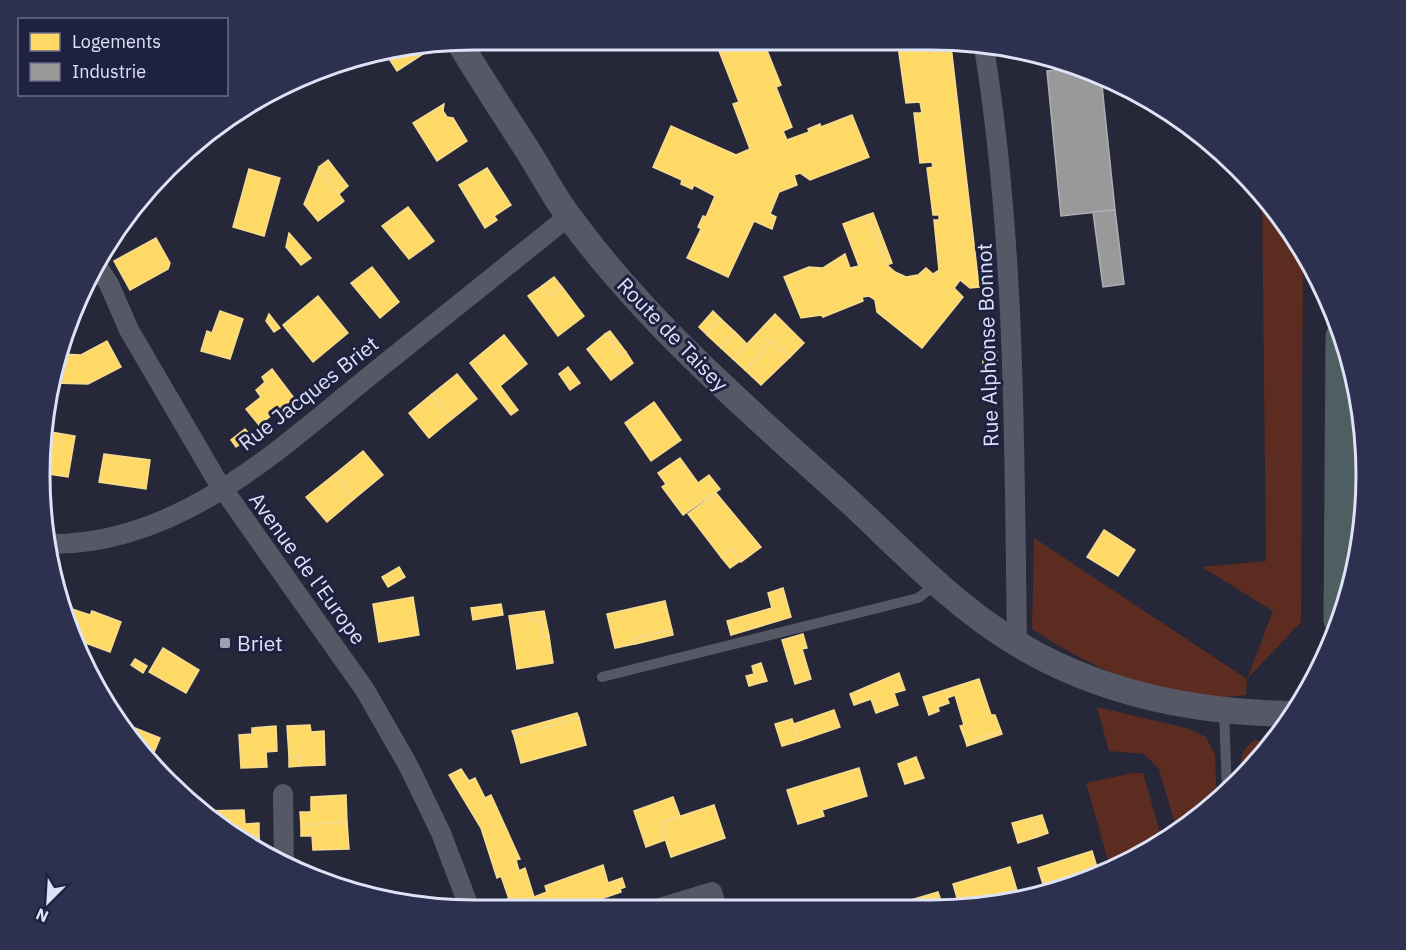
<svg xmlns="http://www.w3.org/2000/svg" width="1406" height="950" viewBox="0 0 1406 950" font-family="'IBM Plex Sans',sans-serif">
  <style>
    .green { fill: #5c2c21 }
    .homes { fill: #ffd966; stroke: #f5dc92; stroke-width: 1.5 }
    .industry { fill: #999; stroke: #aeafb5; stroke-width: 1.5 }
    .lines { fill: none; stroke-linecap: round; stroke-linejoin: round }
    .service { stroke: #565866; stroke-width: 10 }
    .minor { stroke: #565866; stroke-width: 20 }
    .tertiary { stroke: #565866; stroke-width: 26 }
    .motorway { stroke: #4f5e60; stroke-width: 33 }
    .poi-dot { fill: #9ea1b4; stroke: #1e2140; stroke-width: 2 }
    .labels { text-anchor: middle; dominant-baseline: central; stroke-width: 6; stroke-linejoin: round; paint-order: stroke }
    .street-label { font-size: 21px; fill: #dee2f7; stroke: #1e2140 }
    .poi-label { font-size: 21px; fill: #dee2f7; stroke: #1e2140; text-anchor: start }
    .rim { fill: none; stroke: #dee2f7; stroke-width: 3 }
  </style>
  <rect width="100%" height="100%" fill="#262738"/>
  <!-- green -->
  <g class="green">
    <path d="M1262,194L1293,232L1303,250L1301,622L1247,679L1246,695C1169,706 1095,670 1032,629L1034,538L1247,679L1273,611L1202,567L1266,561Z"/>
    <path d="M1097,707L1186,728L1206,737L1215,755L1217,802L1178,834L1159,769L1144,754L1109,751Z"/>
    <path d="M1255,740L1273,742L1242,780C1239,764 1239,749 1255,740Z"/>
    <path d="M1133,773H1143L1163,843L1111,871L1086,783Z"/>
  </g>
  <!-- homes -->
  <g class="homes">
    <path d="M716,43H764L781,85L776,87L792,127L783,131L787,140L809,132L808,129L820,124L821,127L852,115L869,157L810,180L800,173L794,175L797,185L779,192L770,214L776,217L772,229L754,221L728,277L687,258L701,229L698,227L703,216L706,217L715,196L694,185L692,189L681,184L682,180L653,167L671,126L736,155L750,149L733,104L739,102Z"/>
    <path d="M898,46H951L979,287L970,288L960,280L954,288L963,297L922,348L877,312L875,300L869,296L862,297L863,301L823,317L821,315L801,318L784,277L809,267L823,268L845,254L850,268L859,266L843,224L867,215L887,265L895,272L906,277L918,275L926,268L933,274L939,270L934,220H939V215H933L927,168L933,167L932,162L920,163L914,113H922L920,102L906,103Z"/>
    <path d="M419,48L423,54L397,71L386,54Z"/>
    <path d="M254,102L257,107L244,115L240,109Z"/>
    <path d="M444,104L443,111L447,117L453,118L467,141L437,161L413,123Z"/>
    <path d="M240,109L244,115L211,133L232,113Z"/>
    <path d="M328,160L348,186L339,194L319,167Z"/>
    <path d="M319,167L344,201L318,221L304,204Z"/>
    <path d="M487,168L511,205L494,216L497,220L485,228L459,185Z"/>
    <path d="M249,169L280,178L264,236L233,227Z"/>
    <path d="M138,201L143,209L123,220L129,209Z"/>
    <path d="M408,207L434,241L409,259L382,226Z"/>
    <path d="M873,213L892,263L887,265L867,215Z"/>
    <path d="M289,233L311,258L301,265L286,247Z"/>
    <path d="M156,238L170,263L168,269L130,290L114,261Z"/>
    <path d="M372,267L399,302L380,318L351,283Z"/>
    <path d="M554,277L562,287L549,296L542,286Z"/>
    <path d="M542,286L549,296L562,287L584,316L558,336L528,296Z"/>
    <path d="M318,296L348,333L313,362L283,325Z"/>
    <path d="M220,311L243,319L230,359L201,351L207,331L212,333Z"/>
    <path d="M713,311L721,319L707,335L699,327Z"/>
    <path d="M269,314L280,328L274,332L266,321Z"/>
    <path d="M775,314L804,343L790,357L772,341L745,370L733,359Z"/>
    <path d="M721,319L735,332L721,348L707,335Z"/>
    <path d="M610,331L626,352L621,356L605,334Z"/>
    <path d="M735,332L747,344L733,359L721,348Z"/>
    <path d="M605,334L621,356L626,352L633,363L611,380L587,349Z"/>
    <path d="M504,335L527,364L500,386L518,410L511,415L470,363Z"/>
    <path d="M107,341L121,367L88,384L55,383L61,354L81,355Z"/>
    <path d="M772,341L790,357L761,385L745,370Z"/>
    <rect x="983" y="352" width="14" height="14"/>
    <path d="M568,367L580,383L570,390L559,374Z"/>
    <path d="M272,369L294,398L259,425L246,409L261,397L256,390L265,382L262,377Z"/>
    <path d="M457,374L477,399L452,419L432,394Z"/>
    <path d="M432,394L452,419L429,438L409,413Z"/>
    <path d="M654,402L681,440L651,461L625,423Z"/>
    <path d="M245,429L251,436L236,447L231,440Z"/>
    <path d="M45,431L75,436L68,477L42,473L41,458Z"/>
    <path d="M363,451L383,475L354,499L335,474Z"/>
    <path d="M104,454L150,460L146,489L99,482Z"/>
    <path d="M680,458L698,483L709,475L720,489L683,515L662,487L666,484L658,473Z"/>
    <path d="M335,474L354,499L327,522L306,497Z"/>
    <path d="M716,493L761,547L741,562L731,549L721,557L688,514Z"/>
    <path d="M1104,530L1135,550L1118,576L1087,557Z"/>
    <path d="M731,549L740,561L730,568L721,557Z"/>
    <path d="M399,567L405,577L388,587L382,577Z"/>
    <path d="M783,588L791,617L731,635L727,621L772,608L768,593Z"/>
    <path d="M413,597L419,635L379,642L373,604Z"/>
    <path d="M665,601L672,630L634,638L635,644L615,648L607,614Z"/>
    <path d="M501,604L503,615L473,620L471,608Z"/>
    <path d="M72,609L90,615L92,611L121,622L110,652L77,640L69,617Z"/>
    <path d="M544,611L549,636L543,637L540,620L530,621L529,613Z"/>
    <path d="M529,613L530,621L540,620L543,637L549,636L553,663L517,669L509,616Z"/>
    <path d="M672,630L673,635L635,644L634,638Z"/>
    <path d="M803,634L807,648L802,649L811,679L795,684L782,640Z"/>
    <path d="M163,648L199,670L186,693L149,672Z"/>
    <path d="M135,659L147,666L143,673L131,665Z"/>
    <path d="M761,663L767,681L749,686L746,676L754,674L752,666Z"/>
    <path d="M899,673L905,690L894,693L898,705L876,713L871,699L854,705L850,694Z"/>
    <path d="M979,679L991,715H995L1001,731L966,742L960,726L964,725L955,695L947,698L949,703L938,707L939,711L929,715L923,697Z"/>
    <path d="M834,710L840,727L799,741L794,724Z"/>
    <path d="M577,713L579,718L514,736L512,731Z"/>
    <path d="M579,718L586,745L521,763L514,736Z"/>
    <path d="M792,719L799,741L782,746L775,724Z"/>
    <path d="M310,725L311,732L324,731L325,765L300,766V756H289L287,726Z"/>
    <path d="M276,726L277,751L266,752L267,767L241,768L239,735L252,734V728Z"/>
    <path d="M135,728L160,738L150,762L131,737Z"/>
    <path d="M1001,731L1002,734L967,746L966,742Z"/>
    <path d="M289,756H300V766L289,767Z"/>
    <path d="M916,757L924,778L905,784L898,764Z"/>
    <path d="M859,768L867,796L822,810L824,816L798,824L787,790Z"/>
    <path d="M461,769L469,781L475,778L485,798L491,795L520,859L516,860L519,871L525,868L534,897L547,892L545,886L603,865L608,883L622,878L625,887L620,889L621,892L580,906L576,903L569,905L505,904L504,900L509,899L501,876L497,878L481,828L449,775Z"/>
    <path d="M346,795L347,822L301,825L300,812H311V797Z"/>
    <path d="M673,797L680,816L660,823L665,840L646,847L634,811Z"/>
    <path d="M714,805L725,838L671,857L660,823Z"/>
    <path d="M244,810L245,824L259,823V835L240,836L205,811Z"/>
    <path d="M1042,815L1048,833L1037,837L1031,818Z"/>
    <path d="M1031,818L1037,837L1018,843L1012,823Z"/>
    <path d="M347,822L349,849L313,850L312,836H301V825Z"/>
    <path d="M259,835L260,848H257L240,836Z"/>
    <path d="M1092,851L1100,877L1046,894L1038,868Z"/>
    <path d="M1010,867L1018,894L986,906L960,908L953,884Z"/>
    <path d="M938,892L944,910H885L884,908Z"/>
  </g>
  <!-- industry -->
  <g class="industry">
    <path d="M1076,68L1101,76L1115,210L1061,216L1047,71Z"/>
    <path d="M1115,210L1124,284L1103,287L1093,212Z"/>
  </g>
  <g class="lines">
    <!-- service -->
    <g class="service">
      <path d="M602,677L918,598L938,583"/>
      <path d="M1224,711L1227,793"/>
    </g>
    <!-- minor -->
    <g class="minor">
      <path d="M984,47C1016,245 1014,444 1017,644"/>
      <path d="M97,266L109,284L129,330L216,479L365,690L408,765L441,833L468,904"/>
      <path d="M46,544C179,547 280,448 377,370C441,319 505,268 569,216"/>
      <path d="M283,794L284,867"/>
      <path d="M663,907L712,892L717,908"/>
    </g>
    <!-- tertiary -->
    <path class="tertiary" d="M459,42C481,79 505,115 528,151C542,173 554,197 570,218C648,325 751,412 849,501C902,550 954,606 1016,643C1100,694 1198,713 1295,714"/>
    <!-- motorway -->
    <path class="motorway" d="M1340,620L1342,337"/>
  </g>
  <!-- markers -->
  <rect class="poi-dot" x="219" y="637" width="12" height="12" rx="3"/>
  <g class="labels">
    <!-- street labels -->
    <g class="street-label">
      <text transform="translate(673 334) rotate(46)">Route de Taisey</text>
      <text transform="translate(987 345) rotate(-92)">Rue Alphonse Bonnot</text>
      <text transform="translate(308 393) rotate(-38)">Rue Jacques Briet</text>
      <text transform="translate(308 568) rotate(54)">Avenue de l'Europe</text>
    </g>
    <!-- poi labels -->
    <g class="poi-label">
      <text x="237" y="643">Briet</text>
    </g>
  </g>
  <!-- crop -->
  <path d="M0 0H1406V950H0ZM475 50H931A425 425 0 0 1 1356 475V475A425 425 0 0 1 931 900H475A425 425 0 0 1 50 475V475A425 425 0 0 1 475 50Z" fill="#2d304f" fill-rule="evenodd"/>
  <path class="rim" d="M475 50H931A425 425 0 0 1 1356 475V475A425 425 0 0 1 931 900H475A425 425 0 0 1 50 475V475A425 425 0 0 1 475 50Z"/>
  <!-- legend -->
  <rect x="18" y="18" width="210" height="78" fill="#1e2140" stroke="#6b6e89" stroke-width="1.5"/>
  <rect x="30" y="33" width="30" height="18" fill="#ffd966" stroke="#6b6e89" stroke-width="1.5"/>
  <text x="72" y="48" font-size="18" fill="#dee2f7">Logements</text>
  <rect x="30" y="63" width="30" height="18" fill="#999999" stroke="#6b6e89" stroke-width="1.5"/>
  <text x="72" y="78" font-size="18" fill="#dee2f7">Industrie</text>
  <!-- north arrow -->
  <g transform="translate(48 902) rotate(204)" stroke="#1e2140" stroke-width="4.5" paint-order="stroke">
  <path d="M0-4.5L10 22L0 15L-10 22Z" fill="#dee2f7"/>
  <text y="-9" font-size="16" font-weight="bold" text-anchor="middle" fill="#dee2f7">N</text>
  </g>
</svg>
